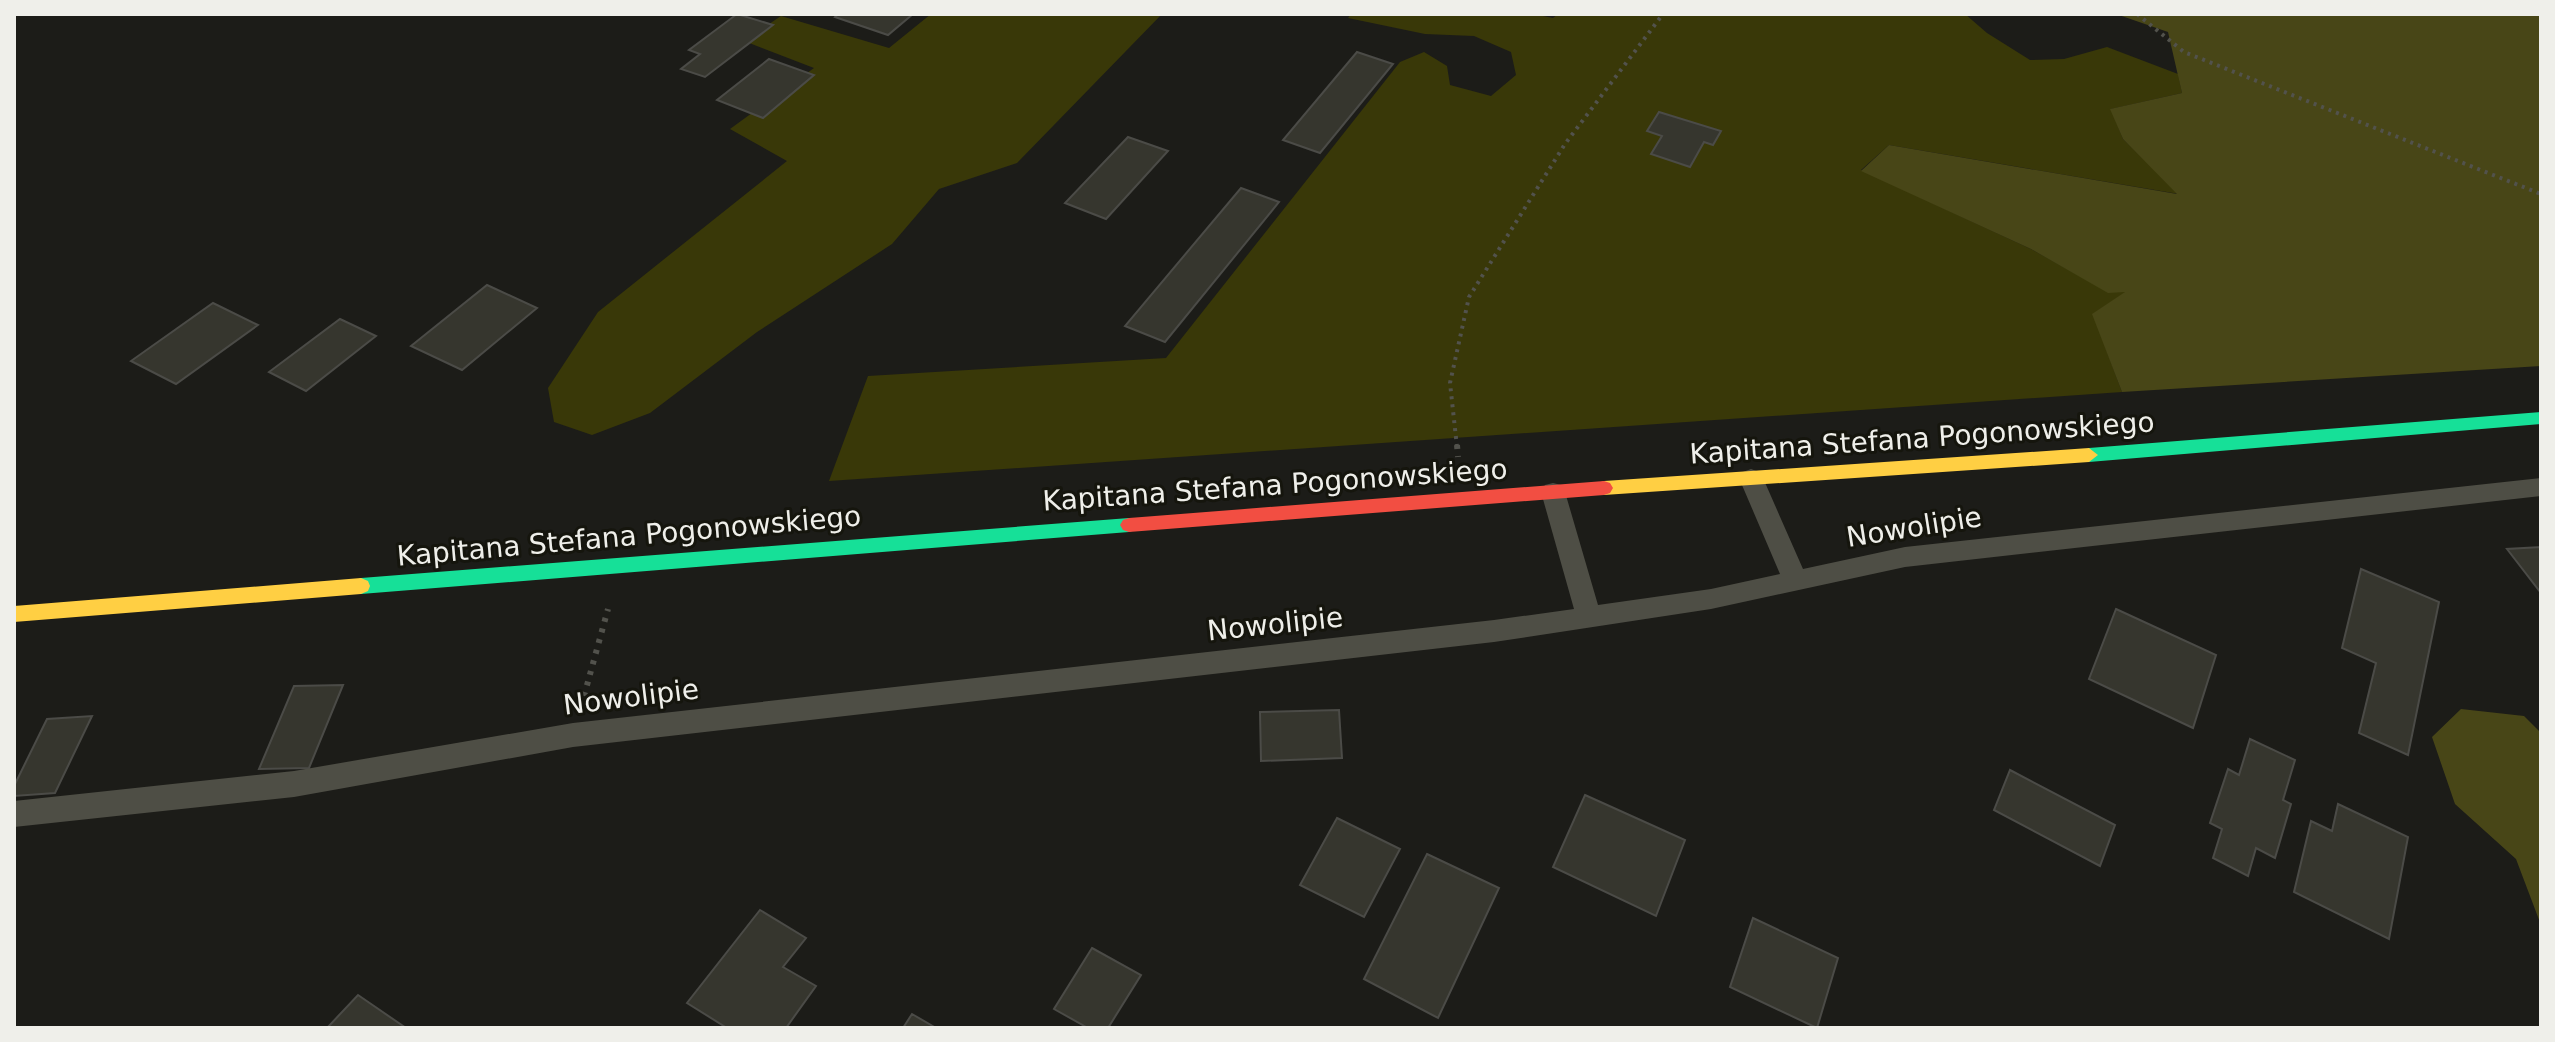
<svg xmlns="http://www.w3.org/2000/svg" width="2555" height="1042" viewBox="0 0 2555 1042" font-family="'DejaVu Sans',sans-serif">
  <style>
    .green { fill: #393808 }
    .forest { fill: #484617 }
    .building { fill: #36362e; stroke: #4b4b47; stroke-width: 2 }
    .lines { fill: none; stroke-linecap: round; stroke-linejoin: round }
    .path-far1 { stroke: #52524c; stroke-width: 4; stroke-dasharray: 3 5; stroke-linecap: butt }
    .path { stroke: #52524c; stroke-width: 6; stroke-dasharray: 4 7; stroke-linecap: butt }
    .lane { fill: #4e4e45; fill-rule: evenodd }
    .fast { fill: #16e098; fill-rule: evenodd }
    .slow { fill: #ffcf43; fill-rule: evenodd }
    .jam { fill: #f24e42; fill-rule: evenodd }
    .labels { text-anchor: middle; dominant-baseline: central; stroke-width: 6; stroke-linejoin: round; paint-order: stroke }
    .street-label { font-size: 28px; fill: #efefea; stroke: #15150d }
  </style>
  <rect width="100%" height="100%" fill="#1c1c18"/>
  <!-- green -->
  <g class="green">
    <path d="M931,14H1162L1017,163L939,189L892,244L757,332L650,413L592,435L554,422L548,388L598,312L787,161L730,129L814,68L744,41L781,16L889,48Z"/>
    <path d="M1351,14H1533L1553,18L1558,14H1965L1987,33L2030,60L2064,59L2107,47L2178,74L2182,93L2111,109L2123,139L2179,194L1889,145L1861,170L2031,249L2108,292H2126L2093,314L2122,392L829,481L868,376L1166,358L1400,62L1424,52L1447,66L1450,85L1491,96L1516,75L1511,52L1474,36L1425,34L1348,18Z"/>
  </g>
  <!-- forest -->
  <g class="forest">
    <path d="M2116,14H2541V366L2122,392L2092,314L2125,292L2108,293L2031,249L1861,171L1889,145L2177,194L2123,139L2110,109L2182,93L2168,32Z"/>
    <path d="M2461,709L2524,716L2541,733V925L2516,859L2455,804L2432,737Z"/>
  </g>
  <!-- building -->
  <g class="building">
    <path d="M737,14L773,25L705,77L681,69L700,54L689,50Z"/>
    <path d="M838,14H913L888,35L835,17Z"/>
    <path d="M1357,52L1393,64L1320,153L1283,140Z"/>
    <path d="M769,59L814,75L763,118L717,100Z"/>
    <path d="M1659,112L1721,131L1713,145L1704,142L1690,167L1651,154L1662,136L1647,131Z"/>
    <path d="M1128,137L1168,151L1106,219L1065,203Z"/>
    <path d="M1241,188L1279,202L1165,342L1125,326Z"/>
    <path d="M487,285L537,308L462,370L411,346Z"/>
    <path d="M213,303L258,325L176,384L131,361Z"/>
    <path d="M340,319L376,336L306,391L269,372Z"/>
    <path d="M2541,547V593L2507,549Z"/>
    <path d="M2361,569L2439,602L2408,755L2359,733L2376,663L2342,648Z"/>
    <path d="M2116,609L2216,655L2193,728L2089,679Z"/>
    <path d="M343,685L309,768L259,769L294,686Z"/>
    <path d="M1339,710L1342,758L1261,761L1260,712Z"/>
    <path d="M92,716L55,793L14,796V786L47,719Z"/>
    <path d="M2250,739L2295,760L2283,800L2291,804L2275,858L2256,848L2248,876L2213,858L2222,829L2210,823L2228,769L2239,775Z"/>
    <path d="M2010,770L2115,825L2100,866L1994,810Z"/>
    <path d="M1585,795L1685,840L1656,916L1553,867Z"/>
    <path d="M2338,804L2408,837L2389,939L2294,892L2311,821L2332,831Z"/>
    <path d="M1337,818L1400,849L1364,917L1300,885Z"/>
    <path d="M1427,854L1499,888L1438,1018L1364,979Z"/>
    <path d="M760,910L806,938L783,967L816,986L786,1028H727L687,1003Z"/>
    <path d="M1753,918L1838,958L1817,1028L1730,987Z"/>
    <path d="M1092,948L1141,975L1108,1028H1088L1054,1009Z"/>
    <path d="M358,995L406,1028H327Z"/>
    <path d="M912,1014L936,1028H903Z"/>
  </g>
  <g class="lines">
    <!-- path-far1 -->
    <g class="path-far1">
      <path d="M2137,14L2184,52L2541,194"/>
      <path d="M1457,447L1450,383L1469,297L1565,144L1663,14"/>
    </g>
    <!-- path -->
    <g class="path">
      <path d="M1457,445L1458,457"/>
      <path d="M584,696L608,609"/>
    </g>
    <!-- lane -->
    <path class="lane" d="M1751,469L1759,472L1763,478L1803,569L1905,547L2541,478V496L1905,567L1711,609L1494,642L573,747L294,797L14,827V801L294,771L573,723L1494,620L1574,609L1541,492L1545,485L1553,483L1561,485L1565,492L1598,605L1711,589L1780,574L1739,478L1743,472Z"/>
    <!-- fast -->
    <g class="fast">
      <path d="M2541,412V424L2089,462L2080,455L2089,448Z"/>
      <path d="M1129,518L1135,520L1138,525L1135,530L1129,532L361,594L354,591L352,586L354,581L361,578Z"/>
    </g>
    <!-- slow -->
    <g class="slow">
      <path d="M2089,448L2098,455L2089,462L1604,495L1598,493L1595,488L1598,483L1604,481Z"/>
      <path d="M361,578L368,581L370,586L368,591L361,594L14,622V606Z"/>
    </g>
    <!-- jam -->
    <path class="jam" d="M1604,481L1610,483L1613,488L1610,493L1604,495L1129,532L1123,530L1120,525L1123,520L1129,518Z"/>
  </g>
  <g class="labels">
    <!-- street labels -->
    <g class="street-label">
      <text transform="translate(1922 438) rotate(-4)">Kapitana Stefana Pogonowskiego</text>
      <text transform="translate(1275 485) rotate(-4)">Kapitana Stefana Pogonowskiego</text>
      <text transform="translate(1914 527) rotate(-9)">Nowolipie</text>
      <text transform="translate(629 536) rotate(-5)">Kapitana Stefana Pogonowskiego</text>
      <text transform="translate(1275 624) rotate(-6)">Nowolipie</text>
      <text transform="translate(631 697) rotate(-7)">Nowolipie</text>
    </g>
  </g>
  <!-- border -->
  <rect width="2555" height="1042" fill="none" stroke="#efefea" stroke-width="32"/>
</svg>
